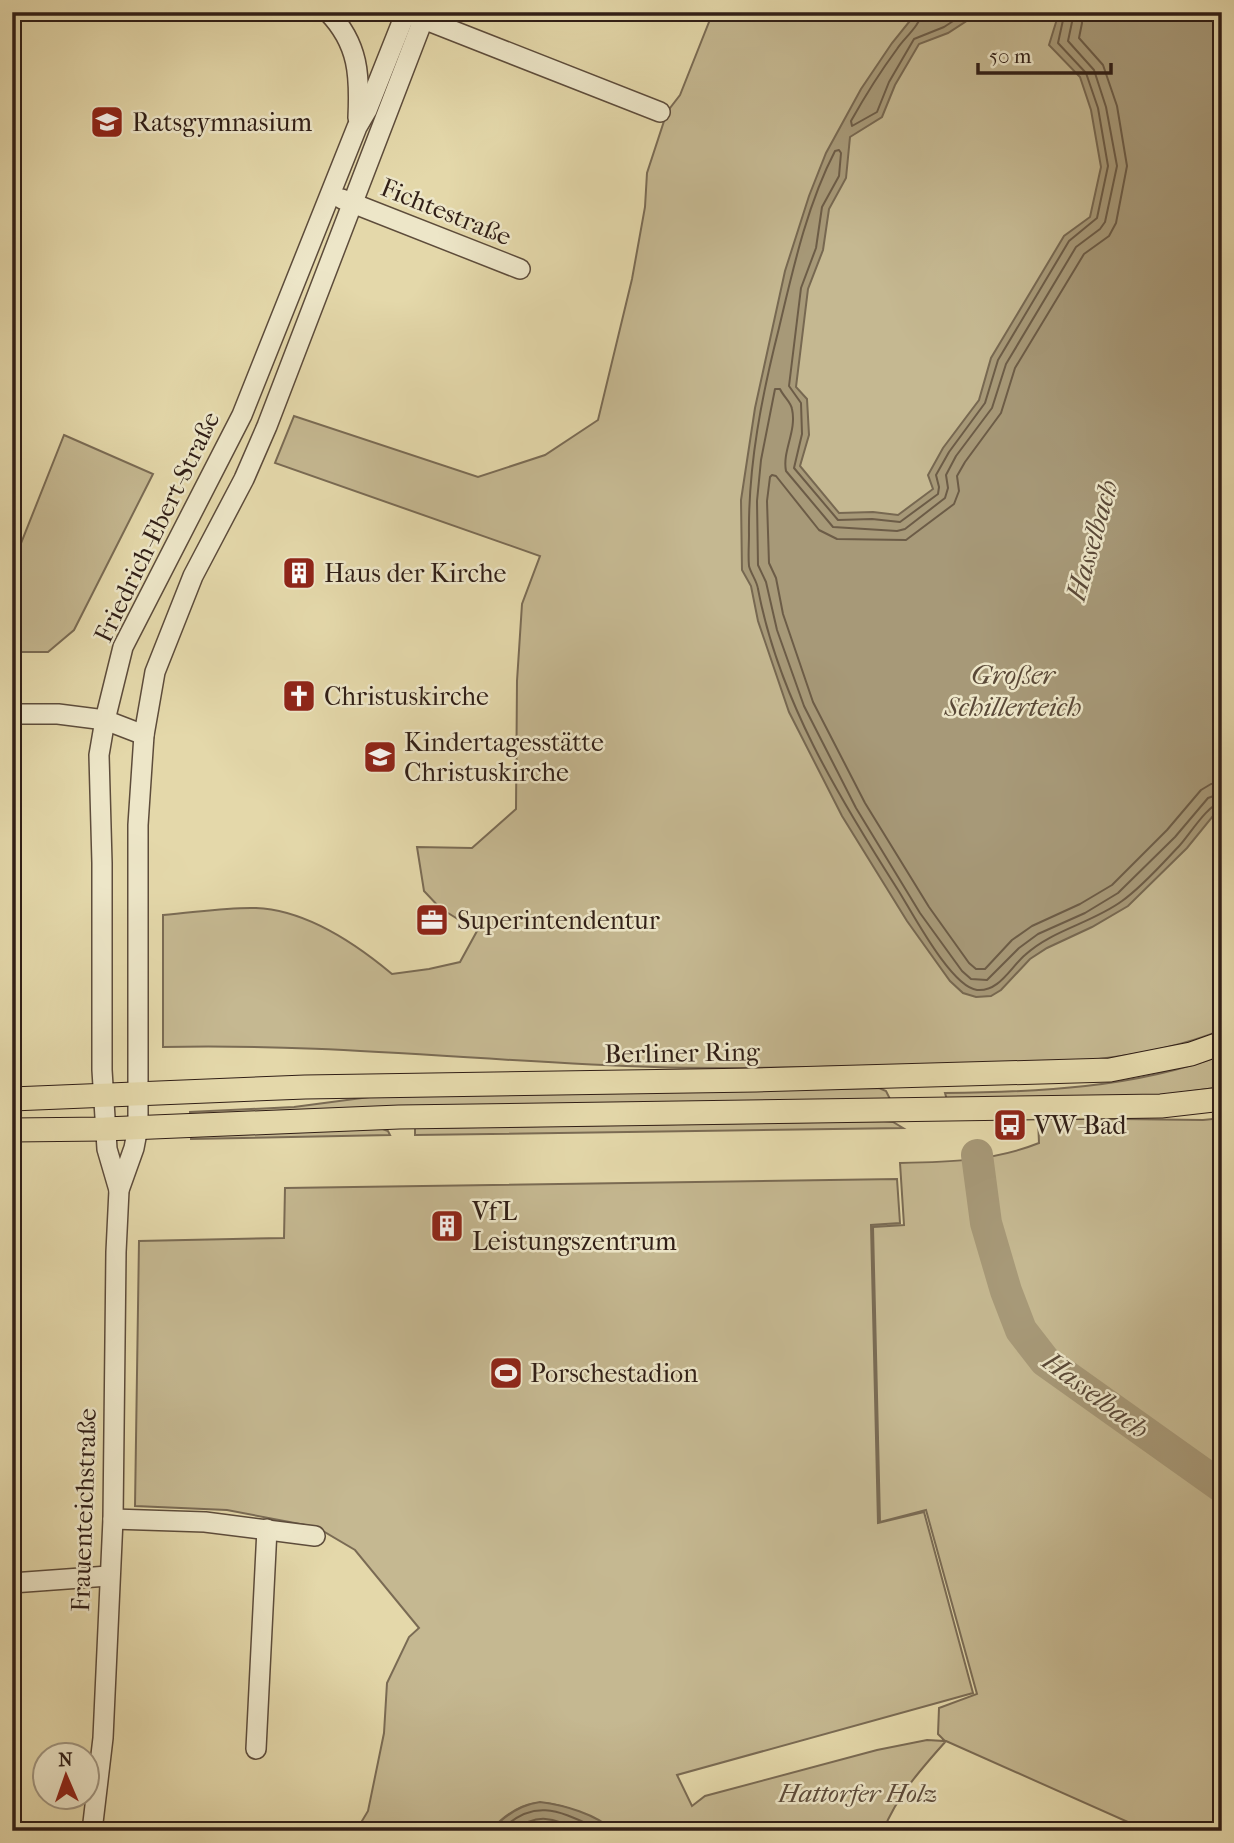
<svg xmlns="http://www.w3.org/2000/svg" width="1234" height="1843" viewBox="0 0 1234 1843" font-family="'IM FELL French Canon',serif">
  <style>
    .green { fill: #c5b891; stroke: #7a6b54; stroke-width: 2 }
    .water { fill: #a79978; stroke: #776851; stroke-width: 2; fill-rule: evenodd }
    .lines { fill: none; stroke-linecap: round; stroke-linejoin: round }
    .shore { stroke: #6c5c47; stroke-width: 2 }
    .river { stroke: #a79978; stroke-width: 32 }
    .minor-casing { stroke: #5d4c3b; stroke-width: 22 }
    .major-casing { stroke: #301e16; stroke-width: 25 }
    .minor { stroke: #ede6c8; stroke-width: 19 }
    .major { stroke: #e4d8aa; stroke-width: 23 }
    .labels { text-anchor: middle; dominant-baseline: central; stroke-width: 5; stroke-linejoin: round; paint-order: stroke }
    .poi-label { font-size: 26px; fill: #301e16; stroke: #ede6c8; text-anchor: start }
    .street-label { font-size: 26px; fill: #301e16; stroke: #ede6c8 }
    .park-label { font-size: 26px; font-style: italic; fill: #5d4c3b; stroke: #ede6c8 }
    .water-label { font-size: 28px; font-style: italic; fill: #5a4938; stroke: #ede6c8 }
  </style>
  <rect width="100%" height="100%" fill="#e4d8aa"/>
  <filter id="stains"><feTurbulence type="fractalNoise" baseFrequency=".00286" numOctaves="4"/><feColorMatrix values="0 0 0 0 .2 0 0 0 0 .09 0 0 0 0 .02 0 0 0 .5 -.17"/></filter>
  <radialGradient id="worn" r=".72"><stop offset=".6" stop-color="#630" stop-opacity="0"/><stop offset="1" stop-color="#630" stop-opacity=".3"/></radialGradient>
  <!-- green -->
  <g class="green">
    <path d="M713,12H1222V1030C1125,1069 1019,1063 916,1065C829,1066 741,1070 654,1067C490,1062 326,1043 163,1047V915C193,913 225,907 256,908C306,910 355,943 392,974L429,969L460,962L477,931L440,908L424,891L417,847L472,848L516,809L517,681L522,604L540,556L275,463L294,416L478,477L545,455L598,420L632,279L645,207L647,173L667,112L680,95Z"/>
    <path d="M64,435L153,474L74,630L48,652H12V566Z"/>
    <path d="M1222,1055V1087L1157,1096L947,1100L945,1093C1038,1092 1134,1088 1222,1055Z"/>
    <path d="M879,1088L886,1091L890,1099L190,1116V1112L294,1107L377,1096Z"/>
    <path d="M1038,1118L1203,1120L1222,1118V1831H1148L946,1741C921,1769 897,1796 883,1831H614C605,1823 595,1820 585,1815C545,1797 521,1797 490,1831H356L368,1811L384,1733L387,1683L409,1637L419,1628L355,1550L316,1527L227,1510L135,1506L139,1241L284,1238L285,1188L897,1179L900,1223L871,1225L878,1523L924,1512L973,1693L677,1775L692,1806L705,1796L877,1750L927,1740L945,1741L938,1734L939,1708L977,1694L926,1510L880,1522L873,1227L904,1225L900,1163C948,1162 994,1161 1039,1143Z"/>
    <path d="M881,1121L893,1122L903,1128L415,1135V1128Z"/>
    <path d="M380,1128L388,1131L390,1135L191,1139V1136Z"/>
  </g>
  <!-- water -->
  <g class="water">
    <path d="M917,12H1222V805L1187,848L1128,906L1092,927L1047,948L1030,959L1001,990L991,996L976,997L963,993L950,981L907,921L842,816L789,712L758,621L751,586L742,570L741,500L755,408L785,271L809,196L826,153L861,89L892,43ZM979,13L1057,19L1049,45L1080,77L1091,110L1101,167L1090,217L1064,236L991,358L979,400L943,448L928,475L933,489L898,515L873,512L839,513L800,466L809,435L807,399L796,387L808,289L823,250L829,209L846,178L850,137L882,117L895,85L919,44L948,33Z"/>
    <path d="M540,1802C564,1805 596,1814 614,1831H491C504,1816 520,1805 540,1802Z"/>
  </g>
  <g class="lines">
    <!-- shore -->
    <g class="shore">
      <path d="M922,12C920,26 904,38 897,49C880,72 865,96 851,121L852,126L877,112L889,82L914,39L944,27L967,12"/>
      <path d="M1059,12L1063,20L1058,43L1086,73L1098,108L1108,166L1097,218L1069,241L998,360L985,403L949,452L936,475L939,487L938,494L900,522L872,519L838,520L794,468L802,434L801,403L789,386L801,288L816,248L822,207L839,176L841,153L839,150L835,151C807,205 793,269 779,328C762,395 748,465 749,535C749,545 748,556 749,566C751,574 757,581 758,589C779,699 838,796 898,890C912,912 951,987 977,990C999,992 1010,968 1025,955C1052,930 1092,923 1122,901C1142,887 1163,863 1180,845C1190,834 1208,804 1222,802"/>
      <path d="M1070,12L1072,22L1068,41L1094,70L1106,107L1117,166L1105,222L1100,229L1076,247L1006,364L992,408L956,456L946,475L948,488L945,498L905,529L897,531L833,527L786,471C782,451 797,431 792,409C791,402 783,396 780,389H775L761,460L757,501L758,565L766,582L777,630L804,706L856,808L920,913L962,971L971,979L987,980L1019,948L1038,934L1085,913L1118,893L1175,837L1208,798L1222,793"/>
      <path d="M1081,12L1082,23L1079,38L1103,65L1117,106L1127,166L1116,223L1109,236L1084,254L1015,368L1001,413L965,462L957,476L959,491L954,504L906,540L837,539L819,530L776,476L772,475L770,477L767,501L769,563L776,578L783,614L813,702L865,803L929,907L969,963L976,969H985L1012,940L1032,926L1080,904L1112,885L1167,830L1201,790L1211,784L1222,783"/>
      <path d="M500,1831C536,1795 563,1813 603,1831"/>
      <path d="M513,1831C539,1811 554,1819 581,1831"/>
    </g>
    <!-- river -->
    <path class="river" d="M977,1155L986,1223L1006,1291L1021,1330L1045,1361L1222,1487"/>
    <defs>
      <g id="minor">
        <path d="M328,12C359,44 360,76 358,118"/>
        <path d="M413,15L660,112"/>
        <path d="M342,199L520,269"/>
        <path d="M12,714H58L105,720L144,735"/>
        <path d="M119,1190L107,1149L102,1070V863L99,755L105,720L123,647L242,415L357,127L367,110L406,12"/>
        <path d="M113,1519L205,1522L315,1536"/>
        <path d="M12,1583L108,1576"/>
        <path d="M256,1749L267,1529"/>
        <path d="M92,1831L103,1738L113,1519L116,1252L119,1190L134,1148L138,1127V825L144,735L155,672L193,576L244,479L267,426L426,12"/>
      </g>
      <g id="major">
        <path d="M12,1099L305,1087L756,1080L1110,1070L1191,1054L1222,1043"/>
        <path d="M12,1130L105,1129L399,1117L1161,1106L1222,1099"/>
      </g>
    </defs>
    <!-- minor casing -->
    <use href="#minor" class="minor-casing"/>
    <!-- major casing -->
    <use href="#major" class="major-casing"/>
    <!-- minor -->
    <use href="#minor" class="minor"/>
    <!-- major -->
    <use href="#major" class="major"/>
  </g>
  <!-- icons -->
  <defs>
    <symbol id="school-square" viewBox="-11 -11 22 22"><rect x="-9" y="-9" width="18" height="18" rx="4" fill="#8f2418" stroke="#ede6c8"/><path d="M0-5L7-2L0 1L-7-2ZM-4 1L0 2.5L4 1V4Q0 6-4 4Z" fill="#fff"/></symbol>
    <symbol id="building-square" viewBox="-11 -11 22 22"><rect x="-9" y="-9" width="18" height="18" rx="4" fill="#8f2418" stroke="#ede6c8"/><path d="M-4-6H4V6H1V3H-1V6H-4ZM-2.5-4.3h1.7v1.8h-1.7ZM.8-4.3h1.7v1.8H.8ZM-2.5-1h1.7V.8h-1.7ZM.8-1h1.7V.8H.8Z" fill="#fff"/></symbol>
    <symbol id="church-square" viewBox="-11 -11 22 22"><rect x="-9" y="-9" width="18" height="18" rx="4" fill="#8f2418" stroke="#ede6c8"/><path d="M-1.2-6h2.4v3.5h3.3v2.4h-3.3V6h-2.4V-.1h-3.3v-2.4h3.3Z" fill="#fff"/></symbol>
    <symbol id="office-square" viewBox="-11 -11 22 22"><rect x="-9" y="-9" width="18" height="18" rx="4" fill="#8f2418" stroke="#ede6c8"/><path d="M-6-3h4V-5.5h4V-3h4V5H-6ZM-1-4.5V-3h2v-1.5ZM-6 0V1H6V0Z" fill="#fff"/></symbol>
    <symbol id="bus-square" viewBox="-11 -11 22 22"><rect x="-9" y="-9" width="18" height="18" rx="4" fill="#8f2418" stroke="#ede6c8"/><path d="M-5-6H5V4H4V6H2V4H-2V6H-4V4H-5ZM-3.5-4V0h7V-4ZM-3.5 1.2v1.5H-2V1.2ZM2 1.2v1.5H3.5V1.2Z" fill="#fff"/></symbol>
    <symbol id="stadium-square" viewBox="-11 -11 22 22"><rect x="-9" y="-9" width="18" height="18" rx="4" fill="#8f2418" stroke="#ede6c8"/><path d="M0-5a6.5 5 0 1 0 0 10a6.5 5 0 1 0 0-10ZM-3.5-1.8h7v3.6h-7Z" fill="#fff"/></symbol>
  </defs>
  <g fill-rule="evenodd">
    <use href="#school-square" x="88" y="103" width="38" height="38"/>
    <use href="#building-square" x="280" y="554" width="38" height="38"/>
    <use href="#church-square" x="280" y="677" width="38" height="38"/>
    <use href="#school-square" x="361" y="738" width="38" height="38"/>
    <use href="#office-square" x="413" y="901" width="38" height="38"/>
    <use href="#bus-square" x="991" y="1106" width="38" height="38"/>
    <use href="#building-square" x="428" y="1207" width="38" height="38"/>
    <use href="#stadium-square" x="487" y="1354" width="38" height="38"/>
  </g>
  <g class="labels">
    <!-- poi labels -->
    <g class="poi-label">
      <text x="132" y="122">Ratsgymnasium</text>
      <text x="324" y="573">Haus der Kirche</text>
      <text x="324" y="696">Christuskirche</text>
      <text x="404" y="742">Kindertagesstätte<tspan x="404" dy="30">Christuskirche</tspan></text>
      <text x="457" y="920">Superintendentur</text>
      <text x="1034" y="1125">VW-Bad</text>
      <text x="472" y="1211">VfL<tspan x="472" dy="30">Leistungszentrum</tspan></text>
      <text x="530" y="1373">Porschestadion</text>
    </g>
    <!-- street labels -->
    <g class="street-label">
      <text transform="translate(446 212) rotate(22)">Fichtestraße</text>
      <text transform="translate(157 527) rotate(-64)">Friedrich-Ebert-Straße</text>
      <text transform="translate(682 1053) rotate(-1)">Berliner Ring</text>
      <text transform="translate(84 1510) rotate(-88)">Frauenteichstraße</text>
    </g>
    <!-- park labels -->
    <g class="park-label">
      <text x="858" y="1793">Hattorfer Holz</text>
    </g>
    <!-- water labels -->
    <g class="water-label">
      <text transform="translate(1092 540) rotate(-74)">Hasselbach</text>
      <text x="1013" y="674">Großer<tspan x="1013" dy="32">Schillerteich</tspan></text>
      <text transform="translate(1096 1395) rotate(37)">Hasselbach</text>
    </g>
  </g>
  <!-- margin -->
  <rect width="1234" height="1843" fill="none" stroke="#e4d8aa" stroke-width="42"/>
  <rect x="14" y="14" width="1206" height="1815" fill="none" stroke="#301e16" stroke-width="3.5"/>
  <rect x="21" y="21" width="1192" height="1801" fill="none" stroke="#301e16" stroke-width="2"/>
  <!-- north arrow -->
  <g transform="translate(66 1776) rotate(358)"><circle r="33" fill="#ede6c8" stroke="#a19681" stroke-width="2"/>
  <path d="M0-5L12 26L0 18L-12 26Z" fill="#8f2418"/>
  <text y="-10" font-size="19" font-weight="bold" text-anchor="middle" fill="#301e16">N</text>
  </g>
  <!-- scale -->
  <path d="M978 63v10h133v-10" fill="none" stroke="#301e16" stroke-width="3.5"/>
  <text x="989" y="63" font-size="21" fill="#301e16" stroke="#ede6c8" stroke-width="5" paint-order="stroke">50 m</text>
  <rect width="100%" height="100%" filter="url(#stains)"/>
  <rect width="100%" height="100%" fill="url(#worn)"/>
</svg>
